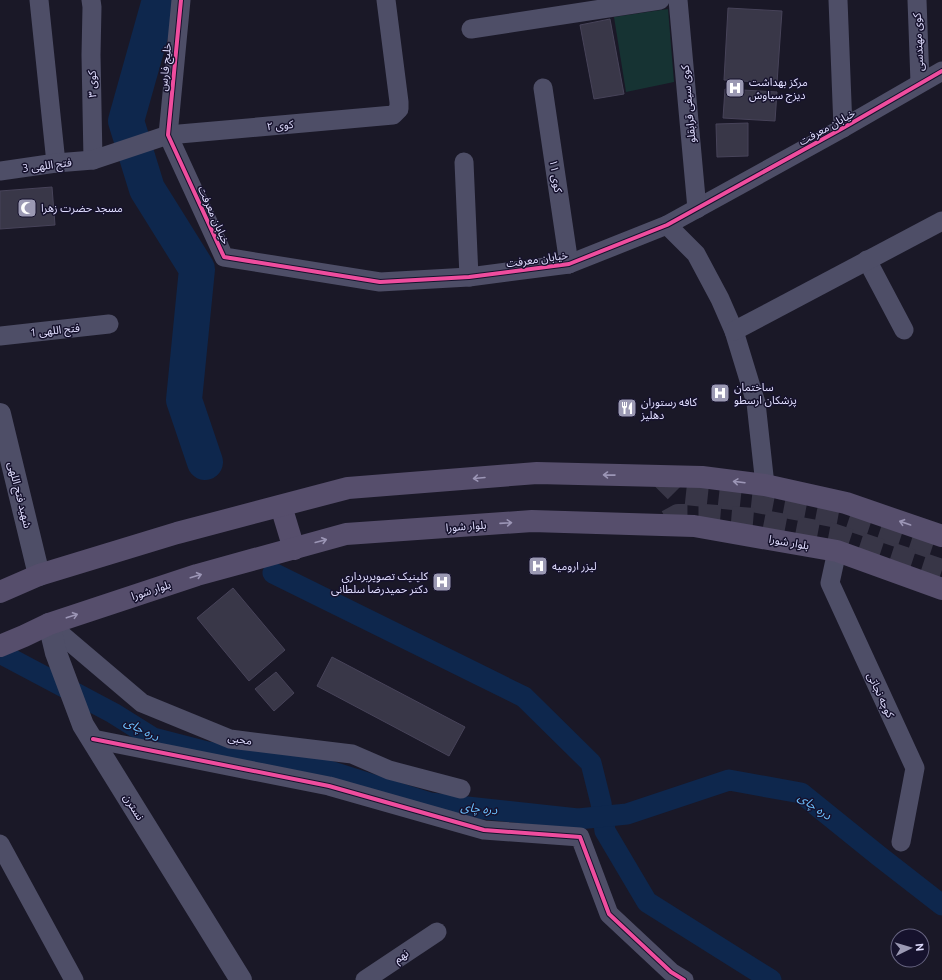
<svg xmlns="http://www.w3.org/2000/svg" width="942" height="980" viewBox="0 0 942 980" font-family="Ubuntu,'Noto Sans Arabic',sans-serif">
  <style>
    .green { fill: #163333 }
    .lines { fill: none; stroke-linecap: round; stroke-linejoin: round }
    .canal { stroke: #0e274d; stroke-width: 21 }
    .river { stroke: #0e274d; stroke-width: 36 }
    .building { fill: #393748; stroke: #474359 }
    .primary-tunnel { stroke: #383647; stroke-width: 22; stroke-dasharray: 22 11; stroke-linecap: butt }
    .minor { stroke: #4e4e67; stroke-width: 19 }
    .tertiary { stroke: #4e4e67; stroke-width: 22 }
    .primary { stroke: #564e6c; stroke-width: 22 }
    .cycleway-casing { stroke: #16122d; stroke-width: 6 }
    .cycleway { stroke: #ef4d9e; stroke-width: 4 }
    .oneway { stroke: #9c96b6 }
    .labels { text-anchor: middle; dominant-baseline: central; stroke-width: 3; stroke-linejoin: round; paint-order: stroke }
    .street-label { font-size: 11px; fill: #e1deff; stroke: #16122d }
    .poi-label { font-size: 11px; fill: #e1deff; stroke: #16122d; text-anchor: start }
    .water-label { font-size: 12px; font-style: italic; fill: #6cc0ff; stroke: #16122d }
  </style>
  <rect width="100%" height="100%" fill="#1a1827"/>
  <!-- green -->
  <path class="green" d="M668,9L674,82L626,92L614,17Z"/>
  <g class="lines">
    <!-- canal -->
    <g class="canal">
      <path d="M273,573L524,697L591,763L601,803L605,831L647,902L771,980"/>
      <path d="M0,653L113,713L153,738L207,752L320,768L430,803L578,819L627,814L729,780L801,793L879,856L942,905"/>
    </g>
    <!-- river -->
    <path class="river" d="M160,0L126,121L147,189L197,269L184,400L205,462"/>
  </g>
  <!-- building -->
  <g class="building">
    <path d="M728,8L782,11L777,83L724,80Z"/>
    <path d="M610,19L624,94L594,99L580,25Z"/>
    <path d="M725,89L777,92L775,121L723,118Z"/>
    <path d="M748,123V156L717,157L716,124Z"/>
    <path d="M52,187L55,225L0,229V191Z"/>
    <path d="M233,588L285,650L249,681L197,618Z"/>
    <path d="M332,657L465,727L449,756L317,686Z"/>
    <path d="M276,672L294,693L274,711L255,689Z"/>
  </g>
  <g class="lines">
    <!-- primary-tunnel -->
    <g class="primary-tunnel">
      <path d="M660,476L677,493L752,501L843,518L942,551"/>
      <path d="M667,521L678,515H704L754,519L832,534L942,570"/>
    </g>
    <!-- minor -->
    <g class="minor">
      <path d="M39,0L56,163"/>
      <path d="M91,0L92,7L91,55L93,160"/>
      <path d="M181,0L168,135L224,257L380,282L469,277L569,264L667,225L843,128L942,71"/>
      <path d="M678,0L697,209"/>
      <path d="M838,0L843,128"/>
      <path d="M917,0L920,83"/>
      <path d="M471,29L660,0"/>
      <path d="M543,88L569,264"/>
      <path d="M464,162L469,277"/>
      <path d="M0,171L56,163L93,160L168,135L393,115L399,109V102L386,0"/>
      <path d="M667,225L696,254L720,299L734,331L756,403L765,485"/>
      <path d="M867,260L904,330"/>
      <path d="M734,331L942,221"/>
      <path d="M0,336L109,324"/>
      <path d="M837,551L830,583L915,768L901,842"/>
      <path d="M49,624L142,703L230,739L352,754L389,770L461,789"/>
      <path d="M93,739L329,786L484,830L580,837L609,914L671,972L684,980"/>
      <path d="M0,844L74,980"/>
      <path d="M365,980L437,932"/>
    </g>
    <!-- tertiary -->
    <g class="tertiary">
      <path d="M0,414L39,575"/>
      <path d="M49,624L56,653L83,725L241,980"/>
    </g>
    <!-- primary -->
    <g class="primary">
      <path d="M281,506L294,549"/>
      <path d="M0,592L39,575L177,533L348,488L537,473L702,477L765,485L846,503L942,536"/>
      <path d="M0,646L24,636L49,624L197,575L346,534L532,521L694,526L837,551L942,589"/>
    </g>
    <defs>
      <g id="cycleway">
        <path d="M181,0L168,135L224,257L380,282L469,277L569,264L667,225L843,128L942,71"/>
        <path d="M93,739L329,786L484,830L580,837L609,914L671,972L684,980"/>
      </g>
    </defs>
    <!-- cycleway casing -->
    <use href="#cycleway" class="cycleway-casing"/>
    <!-- cycleway -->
    <use href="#cycleway" class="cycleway"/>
  </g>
  <!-- one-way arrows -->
  <defs><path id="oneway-shaft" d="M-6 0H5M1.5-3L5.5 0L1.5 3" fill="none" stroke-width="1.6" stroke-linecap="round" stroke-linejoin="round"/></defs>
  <g class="oneway">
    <use href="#oneway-shaft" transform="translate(609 475) rotate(-179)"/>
    <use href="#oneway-shaft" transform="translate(479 478) rotate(175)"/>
    <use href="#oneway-shaft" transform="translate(739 482) rotate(-173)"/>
    <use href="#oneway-shaft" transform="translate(506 523) rotate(-4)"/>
    <use href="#oneway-shaft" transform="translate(905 523) rotate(-161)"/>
    <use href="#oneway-shaft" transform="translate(321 541) rotate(-15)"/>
    <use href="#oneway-shaft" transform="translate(196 576) rotate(-17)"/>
    <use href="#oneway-shaft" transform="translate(72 616) rotate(-18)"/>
  </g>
  <!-- icons -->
  <defs>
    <symbol id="hospital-square" viewBox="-11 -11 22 22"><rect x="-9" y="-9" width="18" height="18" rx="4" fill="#9b99b3" stroke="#16122d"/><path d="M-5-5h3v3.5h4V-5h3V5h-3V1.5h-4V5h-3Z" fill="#fff"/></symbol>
    <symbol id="mosque-square" viewBox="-11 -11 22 22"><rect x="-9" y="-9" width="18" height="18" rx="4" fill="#9b99b3" stroke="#16122d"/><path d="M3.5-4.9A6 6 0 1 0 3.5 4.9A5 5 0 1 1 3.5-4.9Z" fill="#fff"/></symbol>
    <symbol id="restaurant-square" viewBox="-11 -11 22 22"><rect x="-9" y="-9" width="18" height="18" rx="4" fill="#9b99b3" stroke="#16122d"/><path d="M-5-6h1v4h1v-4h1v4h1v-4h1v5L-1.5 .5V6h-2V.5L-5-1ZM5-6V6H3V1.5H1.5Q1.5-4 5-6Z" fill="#fff"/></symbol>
  </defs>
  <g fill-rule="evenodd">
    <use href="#hospital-square" x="724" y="77" width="22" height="22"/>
    <use href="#mosque-square" x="16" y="197" width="22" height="22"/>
    <use href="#hospital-square" x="709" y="382" width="22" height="22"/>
    <use href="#restaurant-square" x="616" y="397" width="22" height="22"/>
    <use href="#hospital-square" x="527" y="555" width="22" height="22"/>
    <use href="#hospital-square" x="431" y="571" width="22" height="22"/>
  </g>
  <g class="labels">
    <!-- street labels -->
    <g class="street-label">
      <text transform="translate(918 42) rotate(-93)">کوی مهندسی</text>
      <text transform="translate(165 67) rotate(-85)">خلیج فارس</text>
      <text transform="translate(92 84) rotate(-91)">کوی ۳</text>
      <text transform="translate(688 104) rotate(-95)">کوی سیفی قرابقلو</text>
      <text transform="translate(280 125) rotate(-5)">کوی ۲</text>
      <text transform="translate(827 127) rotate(-29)">خیابان معرفت</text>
      <text transform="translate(47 165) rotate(-7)">فتح اللهی 3</text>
      <text transform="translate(556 176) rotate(81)">کوی ۱۱</text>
      <text transform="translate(214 215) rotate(66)">خیابان معرفت</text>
      <text transform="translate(537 259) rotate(-8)">خیابان معرفت</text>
      <text transform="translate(55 330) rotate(-6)">فتح اللهی 1</text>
      <text transform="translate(20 495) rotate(76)">شهید فتح اللهی</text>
      <text transform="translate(466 526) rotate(-4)">بلوار شورا</text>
      <text transform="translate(789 542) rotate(10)">بلوار شورا</text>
      <text transform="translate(151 590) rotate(-18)">بلوار شورا</text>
      <text transform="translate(881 695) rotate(65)">کوچه نجاتی</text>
      <text transform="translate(240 739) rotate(10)">محبی</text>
      <text transform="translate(134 807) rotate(58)">نسترن</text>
      <text transform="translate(401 956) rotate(-34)">نهم</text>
    </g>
    <!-- poi labels -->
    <g class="poi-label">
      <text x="749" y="82">مرکز بهداشت<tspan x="749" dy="13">دیزج سیاوش</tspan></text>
      <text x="41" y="208">مسجد حضرت زهرا</text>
      <text x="734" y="387">ساختمان<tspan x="734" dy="13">پزشکان ارسطو</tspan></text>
      <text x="641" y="402">کافه رستوران<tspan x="641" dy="13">دهلیز</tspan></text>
      <text x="552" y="566">لیزر ارومیه</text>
      <text x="428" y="576" text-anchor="end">کلینیک تصويربرداري<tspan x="428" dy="13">دکتر حمیدرضا سلطانی</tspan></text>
    </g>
    <!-- water labels -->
    <g class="water-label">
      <text transform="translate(142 729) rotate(28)">دره چای</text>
      <text transform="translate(815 806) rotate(35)">دره چای</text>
      <text transform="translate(479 808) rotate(6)">دره چای</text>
    </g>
  </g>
  <!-- north arrow -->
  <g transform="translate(910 948) rotate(85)"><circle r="19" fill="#16122d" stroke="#676481"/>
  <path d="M0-3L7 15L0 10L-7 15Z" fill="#9b99b3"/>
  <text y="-6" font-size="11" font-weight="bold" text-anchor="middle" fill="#e1deff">N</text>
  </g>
</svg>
